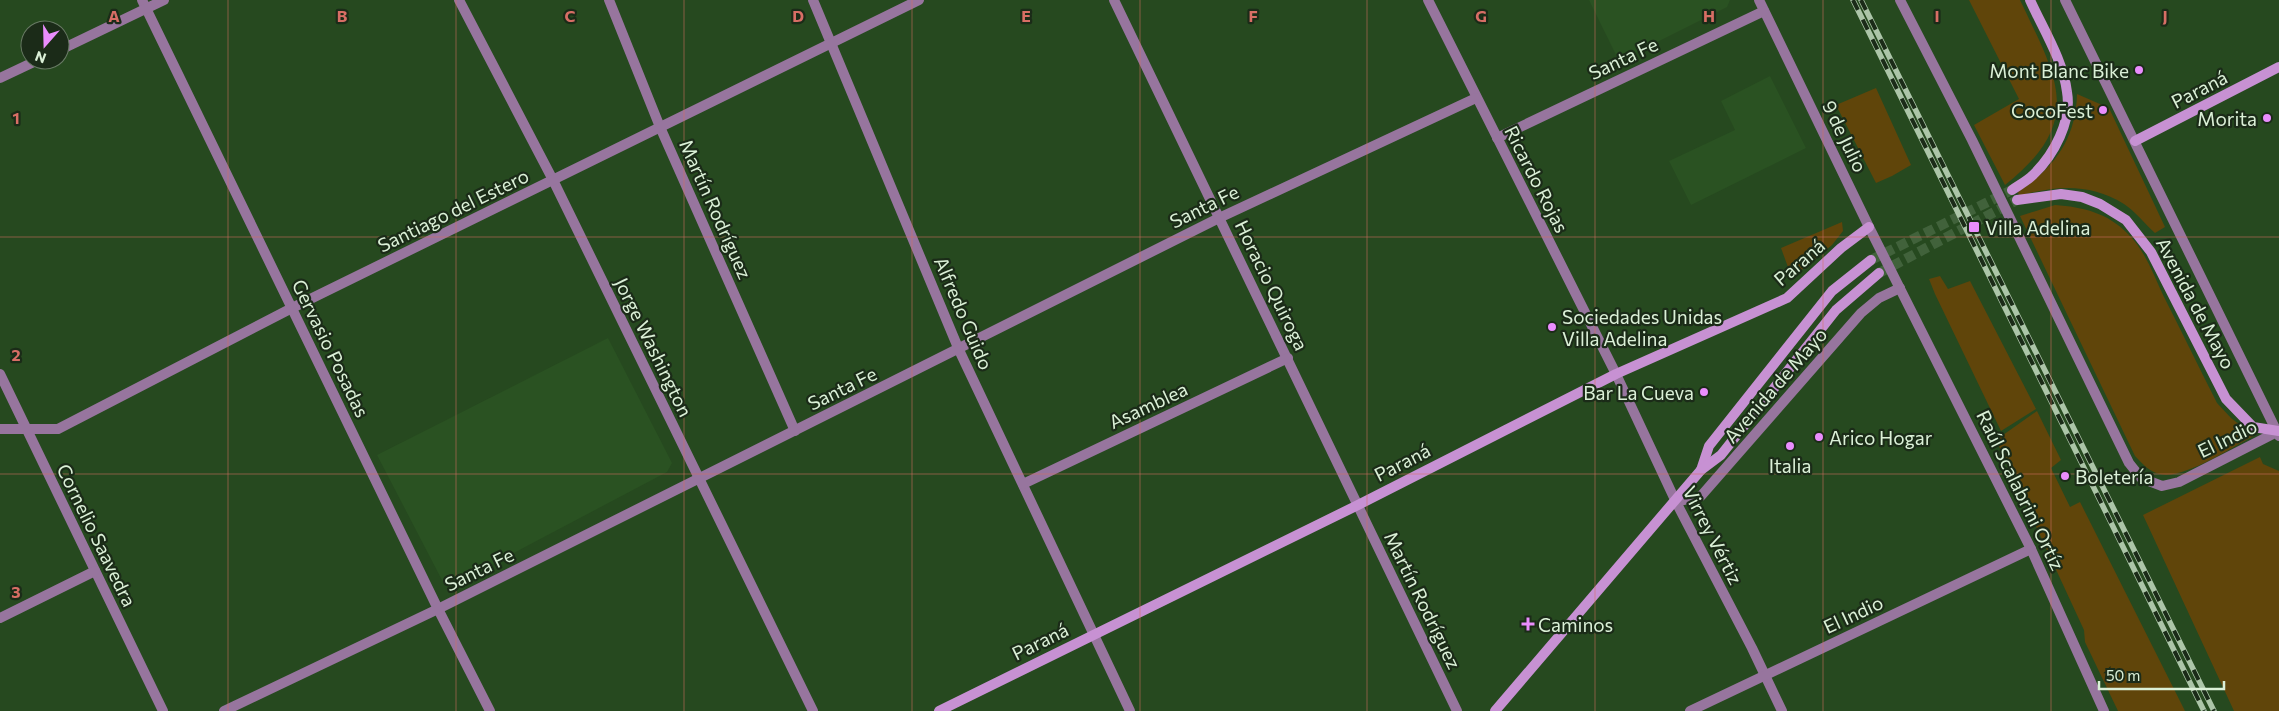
<svg xmlns="http://www.w3.org/2000/svg" width="2279" height="711" viewBox="0 0 2279 711" font-family="Commissioner,sans-serif">
  <style>
    .built { fill: #2a5222 }
    .green { fill: #60450a }
    .lines { fill: none; stroke-linecap: round; stroke-linejoin: round }
    .secondary-tunnel { stroke: #41623b; stroke-width: 10; stroke-dasharray: 10 5; stroke-linecap: butt }
    .street { stroke: #97759e; stroke-width: 10 }
    .secondary { stroke: #c791d3; stroke-width: 10 }
    .rail-casing { stroke: #acc5a8; stroke-width: 5.5 }
    .rail { stroke: #1b2b18; stroke-width: 4; stroke-dasharray: 11; stroke-linecap: butt }
    .grid { fill: none; stroke: #d86e65; stroke-width: 1; stroke-opacity: 0.55 }
    .poi-dot { fill: #ea8dfd; stroke: #1b2b18; stroke-width: 2 }
    .labels { text-anchor: middle; dominant-baseline: central; stroke-width: 4.5; stroke-linejoin: round; paint-order: stroke }
    .street-label { font-size: 19px; fill: #dbf0d7; stroke: #1b2b18 }
    .poi-label { font-size: 19px; fill: #dbf0d7; stroke: #1b2b18; text-anchor: start }
    .grid-label { font-size: 16px; text-anchor: middle; font-weight: bold; fill: #d86e65; stroke: #1b2b18; stroke-width: 4.5; stroke-linejoin: round; paint-order: stroke }
  </style>
  <rect width="100%" height="100%" fill="#26491f"/>
  <!-- built -->
  <g class="built">
    <path d="M1589,0H1730L1727,7L1619,61Z"/>
    <path d="M1770,76L1806,148L1691,205L1669,161L1735,130L1721,101Z"/>
    <path d="M608,338L672,463L667,472L453,585L444,584L377,455Z"/>
  </g>
  <!-- green -->
  <g class="green">
    <path d="M1969,0H2020C2057,78 2086,121 2005,185L1974,125L2019,99Z"/>
    <path d="M1876,88L1911,165L1892,176L1876,183L1836,105Z"/>
    <path d="M2077,94L2109,108L2165,227L2155,233C2145,224 2135,211 2124,204C2091,183 2055,185 2019,196L2018,192C2054,168 2076,139 2077,94Z"/>
    <path d="M2055,205C2083,207 2108,213 2128,234C2145,250 2154,276 2164,297C2182,332 2199,368 2217,403L2231,418L2254,436C2232,447 2183,480 2160,474C2149,472 2142,463 2135,456L2020,216Z"/>
    <path d="M1842,222L1843,231L1832,245L1792,278L1781,248Z"/>
    <path d="M1940,276L1948,289L1970,281L2036,409L2001,431L1935,294L1929,279Z"/>
    <path d="M2037,411L2061,460L2051,468L2070,507L2080,502L2185,711H2118L2085,642L2084,630L1996,440Z"/>
    <path d="M2260,457L2263,464L2279,471V711H2234L2143,515Z"/>
  </g>
  <g class="lines">
    <!-- secondary-tunnel -->
    <g class="secondary-tunnel">
      <path d="M1871,260L2012,190"/>
      <path d="M1879,273L2017,200"/>
    </g>
    <!-- street -->
    <g class="street">
      <path d="M142,0L438,609L490,711"/>
      <path d="M459,0L553,180L813,711"/>
      <path d="M609,0L660,127L795,431"/>
      <path d="M813,0L959,350L1130,711"/>
      <path d="M1114,0L1457,711"/>
      <path d="M1428,0L1616,374L1676,502L1752,648L1782,711"/>
      <path d="M1759,0L1869,227L2031,549L2104,711"/>
      <path d="M1900,0L1972,140L2129,463L2141,478L2162,486L2179,482L2277,432"/>
      <path d="M2065,0L2279,436"/>
      <path d="M60,50L164,0"/>
      <path d="M0,78L38,60"/>
      <path d="M1497,138L1764,11"/>
      <path d="M0,374L163,711"/>
      <path d="M0,429H58L292,308L919,0"/>
      <path d="M1023,484L1288,358"/>
      <path d="M1676,502L1701,496L1861,313L1879,298L1900,288"/>
      <path d="M0,618L95,571"/>
      <path d="M224,711L438,609L1219,218L1476,98"/>
      <path d="M1690,711L2031,549"/>
    </g>
    <!-- secondary -->
    <g class="secondary">
      <path d="M2135,141L2279,67"/>
      <path d="M2012,190C2019,185 2027,181 2033,175C2054,155 2072,121 2067,92C2063,60 2043,29 2030,0"/>
      <path d="M2017,200L2061,194L2082,197L2100,204L2126,220L2151,252L2226,399L2253,427L2279,431"/>
      <path d="M1701,470L1709,446L1832,291L1871,260"/>
      <path d="M939,711L1358,505L1616,374L1787,298L1841,248L1869,227"/>
      <path d="M1495,711L1701,470L1721,455L1836,310L1879,273"/>
    </g>
    <defs>
      <g id="rail">
        <path d="M1853,0L2204,711"/>
        <path d="M1861,0L2214,711"/>
      </g>
    </defs>
    <!-- rail casing -->
    <use href="#rail" class="rail-casing"/>
    <!-- rail -->
    <use href="#rail" class="rail"/>
  </g>
  <!-- grid -->
  <path class="grid" d="M228,0V711M456,0V711M684,0V711M912,0V711M1140,0V711M1367,0V711M1595,0V711M1823,0V711M2051,0V711M0,237H2279M0,474H2279"/>
  <!-- markers -->
  <g class="poi-dot">
    <circle cx="2139" cy="70" r="5"/>
    <circle cx="2103" cy="110" r="5"/>
    <circle cx="2267" cy="118" r="5"/>
    <rect x="1968" y="221" width="12" height="12" rx="2.5"/>
    <circle cx="1552" cy="327" r="5"/>
    <circle cx="1704" cy="392" r="5"/>
    <circle cx="1819" cy="437" r="5"/>
    <circle cx="1790" cy="446" r="5"/>
    <circle cx="2065" cy="476" r="5"/>
    <path d="M1525.5 616.5h5v5h5v5h-5v5h-5v-5h-5v-5h5z"/>
  </g>
  <g class="labels">
    <!-- street labels -->
    <g class="street-label">
      <text transform="translate(1623 58) rotate(-25)">Santa Fe</text>
      <text transform="translate(2199 89) rotate(-27)">Paraná</text>
      <text transform="translate(1845 136) rotate(64)">9 de Julio</text>
      <text transform="translate(1537 179) rotate(63)">Ricardo Rojas</text>
      <text transform="translate(1204 206) rotate(-26)">Santa Fe</text>
      <text transform="translate(716 209) rotate(66)">Martín Rodríguez</text>
      <text transform="translate(453 210) rotate(-26)">Santiago del Estero</text>
      <text transform="translate(1799 262) rotate(-41)">Paraná</text>
      <text transform="translate(1272 285) rotate(64)">Horacio Quiroga</text>
      <text transform="translate(2196 303) rotate(62)">Avenida de Mayo</text>
      <text transform="translate(964 313) rotate(67)">Alfredo Guido</text>
      <text transform="translate(654 347) rotate(64)">Jorge Washington</text>
      <text transform="translate(331 348) rotate(64)">Gervasio Posadas</text>
      <text transform="translate(1775 385) rotate(-49)">Avenida de Mayo</text>
      <text transform="translate(842 388) rotate(-26)">Santa Fe</text>
      <text transform="translate(1148 405) rotate(-25)">Asamblea</text>
      <text transform="translate(2227 438) rotate(-26)">El Indio</text>
      <text transform="translate(1402 462) rotate(-27)">Paraná</text>
      <text transform="translate(2021 490) rotate(64)">Raúl Scalabrini Ortíz</text>
      <text transform="translate(97 535) rotate(64)">Cornelio Saavedra</text>
      <text transform="translate(1713 535) rotate(63)">Virrey Vértiz</text>
      <text transform="translate(479 569) rotate(-26)">Santa Fe</text>
      <text transform="translate(1423 600) rotate(64)">Martín Rodríguez</text>
      <text transform="translate(1853 614) rotate(-25)">El Indio</text>
      <text transform="translate(1040 641) rotate(-26)">Paraná</text>
    </g>
    <!-- poi labels -->
    <g class="poi-label">
      <text x="2129" y="70" text-anchor="end">Mont Blanc Bike</text>
      <text x="2093" y="110" text-anchor="end">CocoFest</text>
      <text x="2257" y="118" text-anchor="end">Morita</text>
      <text x="1985" y="227">Villa Adelina</text>
      <text x="1562" y="316">Sociedades Unidas<tspan x="1562" dy="22">Villa Adelina</tspan></text>
      <text x="1694" y="392" text-anchor="end">Bar La Cueva</text>
      <text x="1829" y="437">Arico Hogar</text>
      <text x="1790" y="465" text-anchor="middle">Italia</text>
      <text x="2075" y="476">Boletería</text>
      <text x="1538" y="624">Caminos</text>
    </g>
  </g>
  <g class="grid-label">
    <text x="114" y="22">A</text>
    <text x="342" y="22">B</text>
    <text x="570" y="22">C</text>
    <text x="798" y="22">D</text>
    <text x="1026" y="22">E</text>
    <text x="1253" y="22">F</text>
    <text x="1481" y="22">G</text>
    <text x="1709" y="22">H</text>
    <text x="1937" y="22">I</text>
    <text x="2165" y="22">J</text>
    <text x="16" y="124">1</text>
    <text x="16" y="361">2</text>
    <text x="16" y="598">3</text>
  </g>
  <!-- north arrow -->
  <g transform="translate(45 45) rotate(200)"><circle r="24" fill="#1b2b18" stroke="#687a64"/>
  <path d="M0-4L9 19L0 12L-9 19Z" fill="#ea8dfd"/>
  <text y="-8" font-size="14" font-weight="bold" text-anchor="middle" fill="#dbf0d7">N</text>
  </g>
  <!-- scale -->
  <path d="M2099 681v8h125v-8" fill="none" stroke="#dbf0d7" stroke-width="2.5"/>
  <text x="2106" y="681" font-size="15" fill="#dbf0d7" stroke="#1b2b18" stroke-width="4" paint-order="stroke">50 m</text>
</svg>
